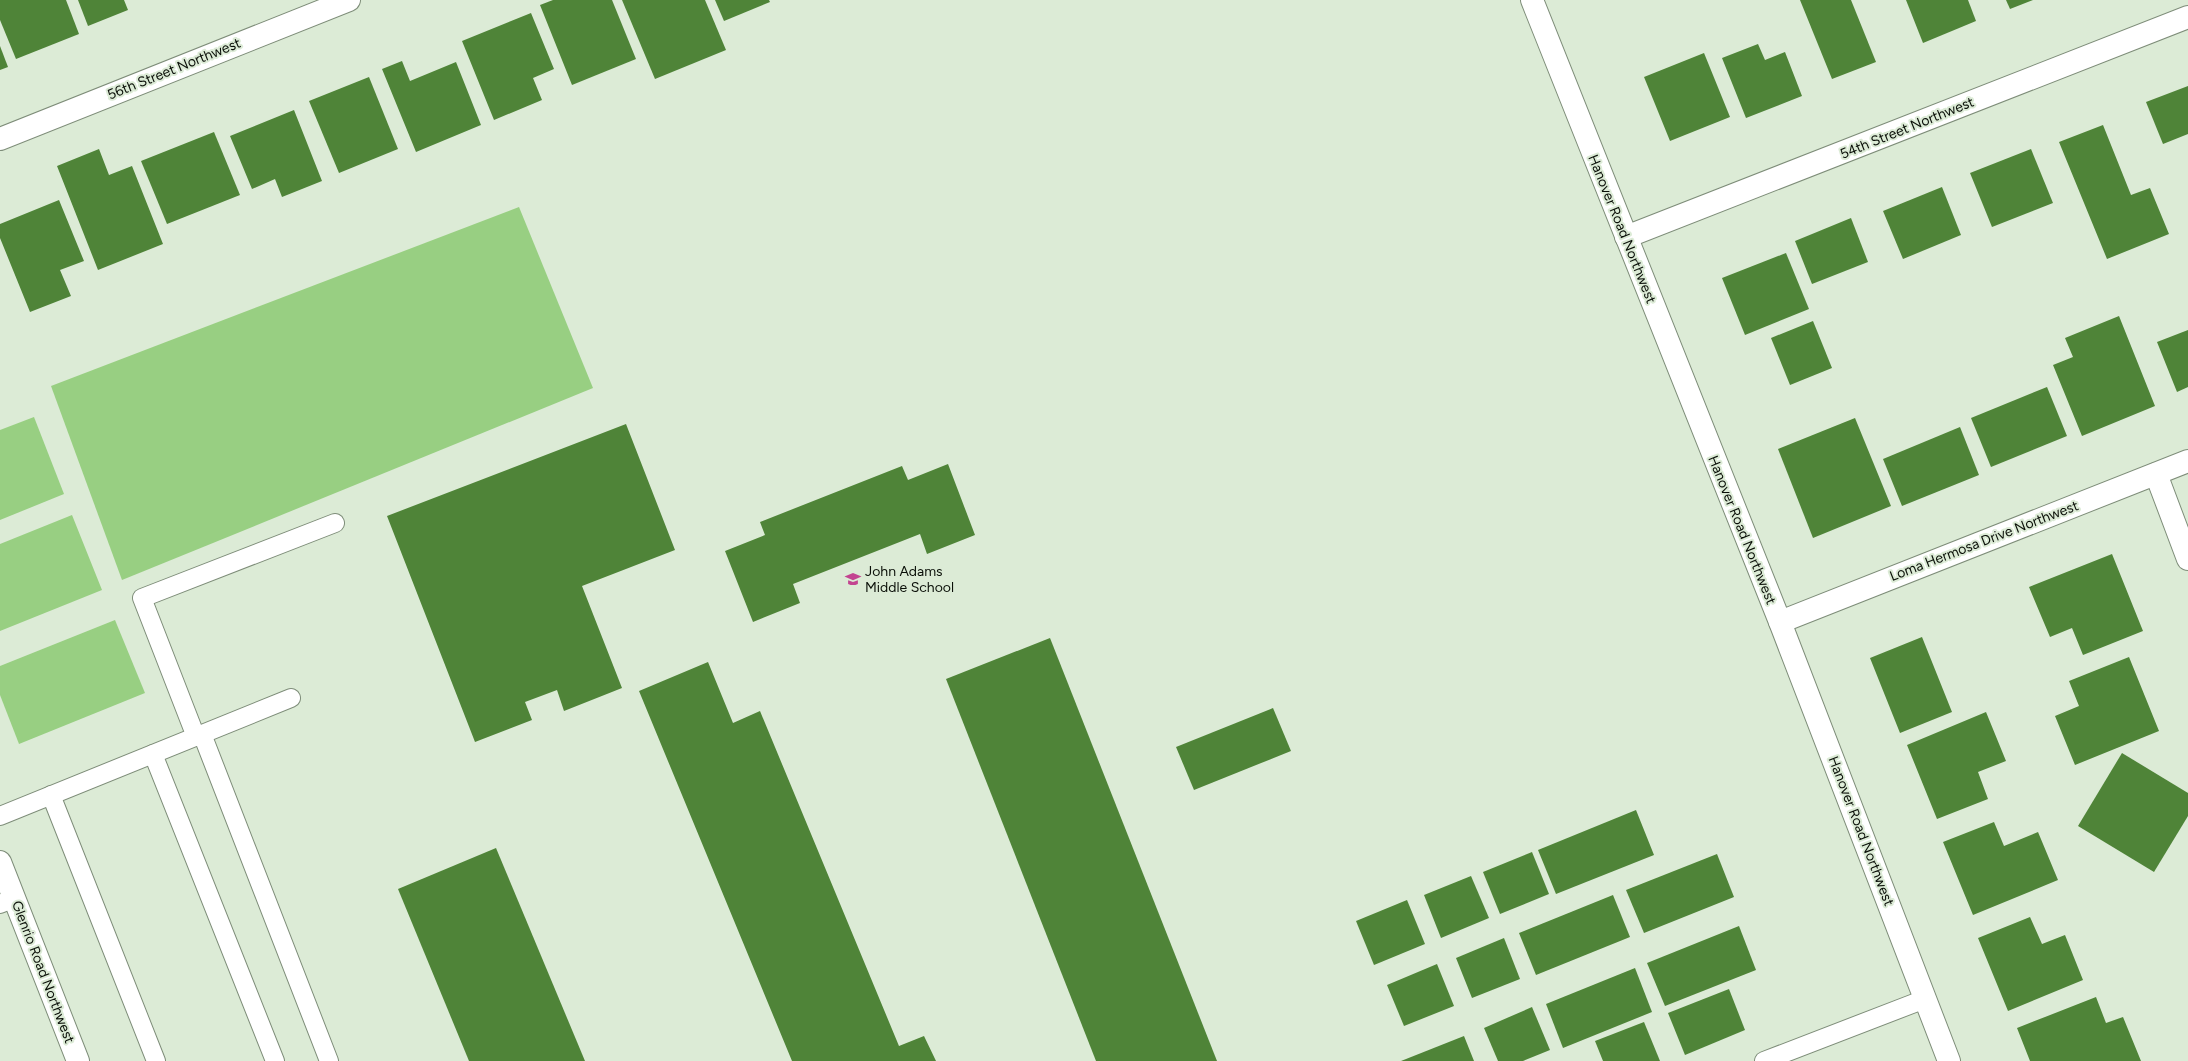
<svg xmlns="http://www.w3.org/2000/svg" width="2188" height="1061" viewBox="0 0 2188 1061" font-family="Figtree,sans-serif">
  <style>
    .green { fill: #98cf82 }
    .building { fill: #4f8438 }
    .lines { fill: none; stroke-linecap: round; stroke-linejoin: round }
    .service-casing { stroke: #7e8d79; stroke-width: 20 }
    .minor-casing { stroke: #7e8d79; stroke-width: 24 }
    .tertiary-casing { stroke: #7e8d79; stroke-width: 24 }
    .service { stroke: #fff; stroke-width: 18 }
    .minor { stroke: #fff; stroke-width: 22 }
    .tertiary { stroke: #fff; stroke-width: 22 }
    .labels { text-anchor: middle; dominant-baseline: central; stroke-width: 4; stroke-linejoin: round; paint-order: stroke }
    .street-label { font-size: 14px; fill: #0a0f08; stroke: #dcebd6 }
    .poi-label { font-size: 14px; fill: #0a0f08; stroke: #dcebd6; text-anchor: start }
  </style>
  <rect width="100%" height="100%" fill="#dcebd6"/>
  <!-- green -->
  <g class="green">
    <path d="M519,207L593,388L122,580L51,386Z"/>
    <path d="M34,417L64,494L0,520V430Z"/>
    <path d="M72,515L102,590L0,631V544Z"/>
    <path d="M115,620L145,693L19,744L0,695V666Z"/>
  </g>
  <!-- building -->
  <g class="building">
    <path d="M0,0H66L79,34L16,59L0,20Z"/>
    <path d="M78,0H124L128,10L88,26Z"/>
    <path d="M553,0H612L636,59L572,85L540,5Z"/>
    <path d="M622,0H705L726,50L655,79Z"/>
    <path d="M715,0H769L770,2L724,21Z"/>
    <path d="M1800,0H1851L1876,62L1832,79Z"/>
    <path d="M1906,0H1968L1976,21L1923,43Z"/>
    <path d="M2006,0H2033L2010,9Z"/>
    <path d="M531,13L554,69L533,78L542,100L494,120L462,41Z"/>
    <path d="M1758,44L1765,60L1785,52L1802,96L1746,118L1722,58Z"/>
    <path d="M0,46L8,67L0,70Z"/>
    <path d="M1704,53L1730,117L1670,141L1644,77Z"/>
    <path d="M402,61L410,81L456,62L481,125L416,152L382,69Z"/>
    <path d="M369,77L398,149L339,173L309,101Z"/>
    <path d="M2188,86V134L2163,144L2146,102Z"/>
    <path d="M294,110L322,181L282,197L275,179L252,189L230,136Z"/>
    <path d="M2103,125L2131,195L2150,188L2169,234L2107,259L2059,142Z"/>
    <path d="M214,132L240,195L167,224L141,161Z"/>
    <path d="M99,149L109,175L132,166L163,244L98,270L57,166Z"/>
    <path d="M2031,149L2053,203L1992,227L1970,173Z"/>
    <path d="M1942,187L1961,235L1903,259L1883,211Z"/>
    <path d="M59,200L84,261L60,270L71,296L30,312L0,238V224Z"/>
    <path d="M1851,218L1868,262L1812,284L1795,241Z"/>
    <path d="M1786,253L1809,309L1745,335L1722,278Z"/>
    <path d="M2119,316L2155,406L2082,436L2053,365L2073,357L2065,338Z"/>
    <path d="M1813,321L1832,368L1790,385L1771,338Z"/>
    <path d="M2188,330V387L2177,392L2157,342Z"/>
    <path d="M2047,387L2067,436L1991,467L1971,418Z"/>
    <path d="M1855,418L1891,506L1813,538L1778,449Z"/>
    <path d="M626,424L675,550L582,586L622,688L564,711L557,690L525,702L532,720L475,742L387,516Z"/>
    <path d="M1960,427L1979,475L1902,506L1883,459Z"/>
    <path d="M948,464L975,535L927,554L920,534L793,584L800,603L753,622L725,551L765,535L760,522L902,466L908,480Z"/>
    <path d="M2112,554L2143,631L2083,655L2072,628L2050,637L2029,587Z"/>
    <path d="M1922,637L1952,712L1900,733L1870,658Z"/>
    <path d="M1050,638L1217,1061H1096L946,679Z"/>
    <path d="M2129,657L2159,731L2075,765L2055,716L2079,706L2069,681Z"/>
    <path d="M708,662L733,723L760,711L899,1046L924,1036L936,1061H792L639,691Z"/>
    <path d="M1273,708L1291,751L1194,790L1176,747Z"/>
    <path d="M1986,712L2006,761L1978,772L1988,799L1937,819L1907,745Z"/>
    <path d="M2122,753L2188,793V816L2154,872L2078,826Z"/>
    <path d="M1636,810L1654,855L1556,894L1538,850Z"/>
    <path d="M1994,822L2004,846L2038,832L2058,880L1973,915L1943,842Z"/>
    <path d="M496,848L585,1061H469L398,889Z"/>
    <path d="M1532,852L1549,894L1500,914L1483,872Z"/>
    <path d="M1717,854L1734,897L1644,933L1626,890Z"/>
    <path d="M1471,876L1489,918L1441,938L1424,895Z"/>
    <path d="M1613,895L1630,937L1536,975L1519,933Z"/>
    <path d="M1407,900L1425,944L1374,965L1356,921Z"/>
    <path d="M2030,917L2042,944L2065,935L2083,980L2008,1011L1978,938Z"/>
    <path d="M1739,926L1756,970L1665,1006L1647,963Z"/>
    <path d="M1504,938L1520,979L1472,998L1456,958Z"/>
    <path d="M1437,964L1454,1006L1404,1026L1387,985Z"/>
    <path d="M1635,968L1652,1012L1563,1048L1546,1004Z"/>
    <path d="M1729,989L1745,1030L1685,1055L1668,1013Z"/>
    <path d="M2096,997L2106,1023L2123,1017L2141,1061H2030L2017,1028Z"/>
    <path d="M1532,1007L1550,1050L1523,1061H1498L1484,1028Z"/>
    <path d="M1644,1022L1660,1061H1603L1595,1041Z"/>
    <path d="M1464,1036L1474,1061H1401Z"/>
  </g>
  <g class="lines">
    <defs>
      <g id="service">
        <path d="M202,734L329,1061"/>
        <path d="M196,737L142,598L335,523"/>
        <path d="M153,754L275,1061"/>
        <path d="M51,795L156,1061"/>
        <path d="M0,816L291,698"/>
        <path d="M0,904L15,898"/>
        <path d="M1764,1061L1925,999"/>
      </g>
      <g id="minor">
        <path d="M0,139L349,0"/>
        <path d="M1626,237L2188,17"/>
        <path d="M2156,474L2188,559"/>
        <path d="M1780,622L2188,461"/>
      </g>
      <g id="tertiary">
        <path d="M1532,0L1780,622L1949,1061"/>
        <path d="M0,862L78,1061"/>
      </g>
    </defs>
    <!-- service casing -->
    <use href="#service" class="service-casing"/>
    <!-- minor casing -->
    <use href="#minor" class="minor-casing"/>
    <!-- tertiary casing -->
    <use href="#tertiary" class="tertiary-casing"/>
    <!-- service -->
    <use href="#service" class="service"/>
    <!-- minor -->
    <use href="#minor" class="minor"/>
    <!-- tertiary -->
    <use href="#tertiary" class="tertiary"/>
  </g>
  <!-- icons -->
  <defs>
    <symbol id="school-bare" viewBox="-9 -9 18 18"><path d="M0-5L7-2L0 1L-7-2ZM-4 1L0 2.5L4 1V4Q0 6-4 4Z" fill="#c34490" stroke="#dcebd6" stroke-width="2.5" paint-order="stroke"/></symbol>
  </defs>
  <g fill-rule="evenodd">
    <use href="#school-bare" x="842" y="568" width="22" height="22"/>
  </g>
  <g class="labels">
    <!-- street labels -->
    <g class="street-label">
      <text transform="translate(174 69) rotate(-22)">56th Street Northwest</text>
      <text transform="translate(1907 128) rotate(-22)">54th Street Northwest</text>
      <text transform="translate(1622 229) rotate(68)">Hanover Road Northwest</text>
      <text transform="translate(1742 530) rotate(68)">Hanover Road Northwest</text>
      <text transform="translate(1984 541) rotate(-21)">Loma Hermosa Drive Northwest</text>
      <text transform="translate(1861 831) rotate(69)">Hanover Road Northwest</text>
      <text transform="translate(43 972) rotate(69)">Glenrio Road Northwest</text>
    </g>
    <!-- poi labels -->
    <g class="poi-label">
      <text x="865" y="571">John Adams<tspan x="865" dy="16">Middle School</tspan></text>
    </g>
  </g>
</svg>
